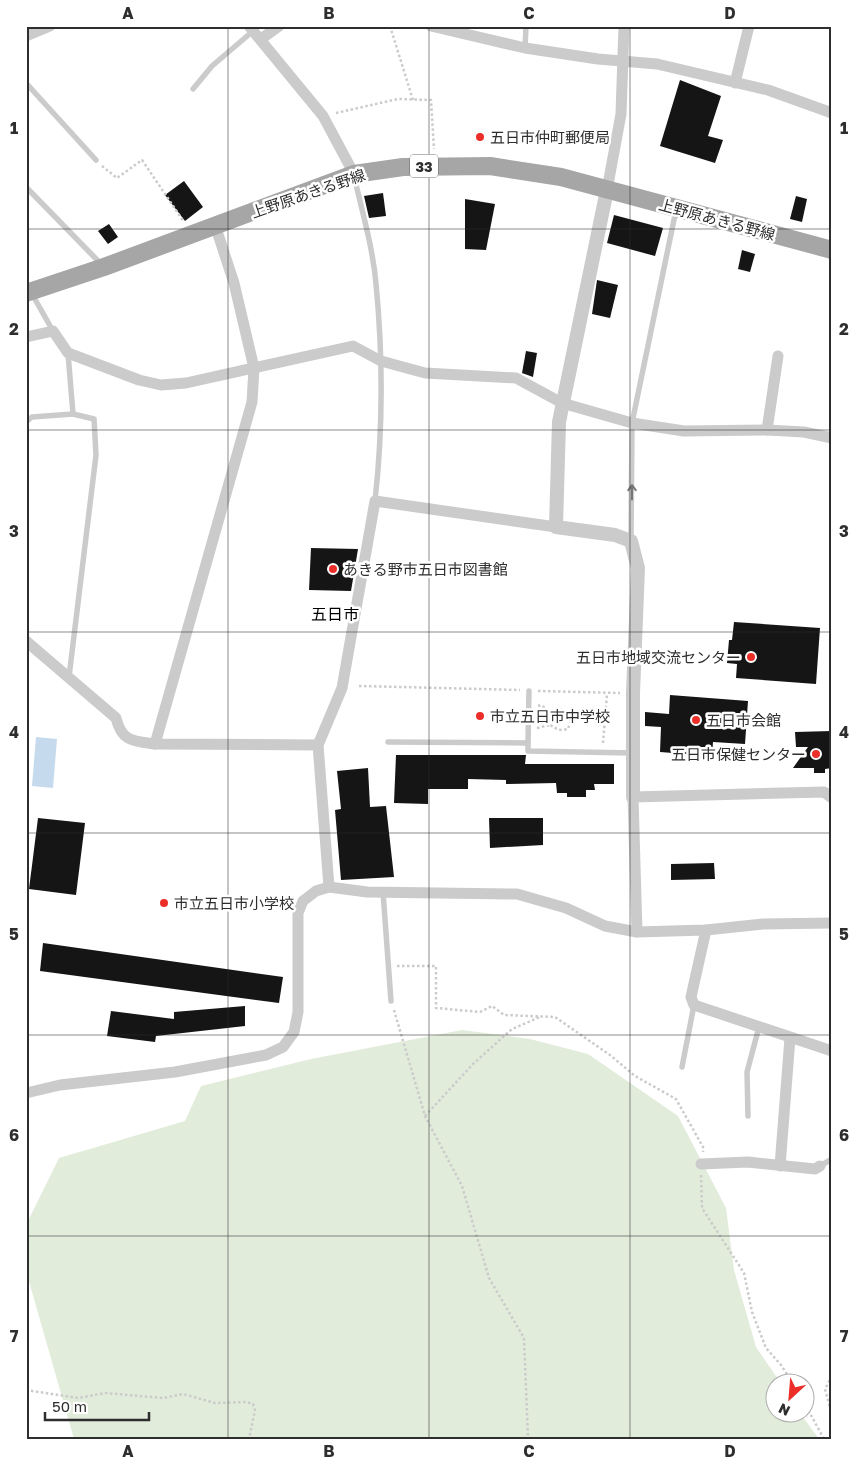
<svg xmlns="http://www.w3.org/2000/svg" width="858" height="1465" viewBox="0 0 858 1465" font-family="'Golos Text','Noto Sans JP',sans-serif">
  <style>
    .green { fill: #e2ecdb }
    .water { fill: #c6daed }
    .building { fill: #151515 }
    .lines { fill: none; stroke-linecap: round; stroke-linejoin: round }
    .path { stroke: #cbcbcb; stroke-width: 2.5; stroke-dasharray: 2.5 2.5; stroke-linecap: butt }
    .service { stroke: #cbcbcb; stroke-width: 5.5 }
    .minor { stroke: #cbcbcb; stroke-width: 11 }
    .tertiary { stroke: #cbcbcb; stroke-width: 14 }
    .primary { stroke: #a6a6a6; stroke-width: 18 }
    .oneway { stroke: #757575 }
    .grid { fill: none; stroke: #2e2e2e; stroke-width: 1; stroke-opacity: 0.55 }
    .poi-dot { fill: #ec2e29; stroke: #fff; stroke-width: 2 }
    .labels { text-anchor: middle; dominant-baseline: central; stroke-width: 5; stroke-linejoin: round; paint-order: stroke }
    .shield { fill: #fff; stroke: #6d6d6d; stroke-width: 1 }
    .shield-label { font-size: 14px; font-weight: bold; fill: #2e2e2e }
    .poi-label { font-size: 15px; fill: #2e2e2e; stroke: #fff; text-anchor: start }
    .street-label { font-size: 15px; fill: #2e2e2e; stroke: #fff }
    .neighbourhood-label { font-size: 16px; fill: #000; stroke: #fff }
    .neatline { fill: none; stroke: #2e2e2e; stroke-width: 2 }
    .grid-label { font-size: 16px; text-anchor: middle; font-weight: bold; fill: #2e2e2e }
  </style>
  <rect width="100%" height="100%" fill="#fff"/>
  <!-- green -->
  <path class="green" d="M462,1030L530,1039L588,1054L678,1116L726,1208L734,1270L756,1347L780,1382H776V1412L800,1413L819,1439H74L26,1271V1225L59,1158L185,1121L201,1086L311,1059Z"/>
  <!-- water -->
  <path class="water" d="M36,737L57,739L53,788L32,786Z"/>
  <!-- building -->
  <g class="building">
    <path d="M680,80L721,96L708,136L723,140L715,163L660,146Z"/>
    <path d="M184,181L203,207L185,221L165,195Z"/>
    <path d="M383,193L386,216L369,218L364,196Z"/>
    <path d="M796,196L807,199L802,222L790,219Z"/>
    <path d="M465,199L495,204L486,250L465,249Z"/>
    <path d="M614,215L663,228L655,256L607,243Z"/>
    <path d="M109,224L118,237L108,244L98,231Z"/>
    <path d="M742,250L755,254L750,272L738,269Z"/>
    <path d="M597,280L618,285L610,318L592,314Z"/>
    <path d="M526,351L537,353L533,377L522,373Z"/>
    <path d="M311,548L358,549L351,591L309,590Z"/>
    <path d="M734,622L820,628L816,684L736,678L737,664L727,663L729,640H732Z"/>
    <path d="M670,695L748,701L745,744L713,742L712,756L660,752L661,727L645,726V712L669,714Z"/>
    <path d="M832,731V768L825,769V773H814V768H793L808,747H796L795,732Z"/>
    <path d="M396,755H526L525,764H614V784H594L595,790H586V797H567V793H557L556,783L506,784V780L468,779V789H428V804L394,803Z"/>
    <path d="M368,768L370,807L386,806L394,877L341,880L335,810L341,809L337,771Z"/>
    <path d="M38,818L85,823L76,895L29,889Z"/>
    <path d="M489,818H543V845L490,848Z"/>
    <path d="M714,863L715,879L671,880V864Z"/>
    <path d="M43,943L283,977L279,1003L40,971Z"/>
    <path d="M245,1006V1026L156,1036L155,1042L107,1036L111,1011L174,1019V1012Z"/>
  </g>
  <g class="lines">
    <!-- path -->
    <g class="path">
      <path d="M390,26L413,100"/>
      <path d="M336,113L398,99L431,100L434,149"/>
      <path d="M102,166L117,178L142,160L184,222"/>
      <path d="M359,686L520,690"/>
      <path d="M538,691L620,693"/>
      <path d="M538,706L541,705L552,713"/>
      <path d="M572,716L568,729L559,730L550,725L552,713L560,709L572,716L588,712L598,724L605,721"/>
      <path d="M537,728L550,725"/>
      <path d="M603,743L607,694"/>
      <path d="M397,966H436V1008L480,1012L492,1006L504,1015L555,1017L610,1055L635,1076L676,1099L703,1147V1152"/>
      <path d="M394,1010L425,1116L462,1186L489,1278L524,1338L528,1439"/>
      <path d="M425,1116L473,1064L512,1029L540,1017"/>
      <path d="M701,1175L702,1208L744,1273L752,1312L766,1348L781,1365L792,1382"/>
      <path d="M832,1376L825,1389L832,1415"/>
      <path d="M26,1390L78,1398L105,1393L163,1398L183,1394L215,1403L246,1402L253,1404L255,1410L249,1439"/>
      <path d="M806,1406L824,1439"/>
    </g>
    <!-- service -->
    <g class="service">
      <path d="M525,48L526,26"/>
      <path d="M26,83L96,160"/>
      <path d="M193,89L212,66L253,31"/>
      <path d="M354,176C362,211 373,248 376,284C383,356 383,429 375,501"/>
      <path d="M26,187L102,265"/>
      <path d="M32,294L53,331"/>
      <path d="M68,353L73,414L94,419L96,455L69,677"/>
      <path d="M26,422L32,417L73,414"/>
      <path d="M631,541L632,423L676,210"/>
      <path d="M388,742L528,743V751L632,753"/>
      <path d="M528,743L529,691"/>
      <path d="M383,892L391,1001"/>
      <path d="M682,1067L694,1005"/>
      <path d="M748,1116L747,1072L759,1027"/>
      <path d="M820,1166L832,1159"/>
    </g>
    <!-- minor -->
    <g class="minor">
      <path d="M249,26L323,116L354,174"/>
      <path d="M431,26L525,48L598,59L657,64L768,90L832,113"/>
      <path d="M26,36L50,26"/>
      <path d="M261,39L279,26"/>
      <path d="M735,83L749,26"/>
      <path d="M607,190L621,114L624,26"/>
      <path d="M26,337L53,331L68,353L139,380L161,385L186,383L353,346L381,361L425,373L516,378L562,403L632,423L684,431L767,430L804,432L832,438"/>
      <path d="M767,430L778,356"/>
      <path d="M26,641L116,718C122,742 133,741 155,744L318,745"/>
      <path d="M155,744L252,402L254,368L234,283L215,225"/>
      <path d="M329,887L318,745L342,688L375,501L556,527"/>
      <path d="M706,930L693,988L691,997L694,1005L832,1051"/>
      <path d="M637,932L633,797L824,792L832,798"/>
      <path d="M26,1093L60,1085L175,1072L266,1055L283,1047L294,1032L298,1012V913L303,901L316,891L329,887L367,892L517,894L566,908L605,926L637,932L706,930L763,924L832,923"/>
      <path d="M701,1164L748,1162L815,1169L820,1166"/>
      <path d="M780,1166L790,1038"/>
    </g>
    <!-- tertiary -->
    <path class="tertiary" d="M607,190L559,422L556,527L615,535L631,541L638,568L633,693V797"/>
    <!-- primary -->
    <path class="primary" d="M26,293L104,267L354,174L403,167L490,166L561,177L832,250"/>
  </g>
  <!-- one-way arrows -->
  <defs><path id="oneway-shaft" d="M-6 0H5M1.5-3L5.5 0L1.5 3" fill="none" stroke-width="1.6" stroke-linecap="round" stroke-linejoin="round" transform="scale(1.25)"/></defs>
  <use class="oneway" href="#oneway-shaft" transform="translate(632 492) rotate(-90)"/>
  <!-- grid -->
  <path class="grid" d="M228,26V1439M429,26V1439M630,26V1439M26,229H832M26,430H832M26,632H832M26,833H832M26,1035H832M26,1236H832"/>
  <!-- markers -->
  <g class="poi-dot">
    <circle cx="480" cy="137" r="5"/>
    <circle cx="333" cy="569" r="5"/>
    <circle cx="751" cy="657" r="5"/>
    <circle cx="480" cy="716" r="5"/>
    <circle cx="696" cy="720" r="5"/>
    <circle cx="816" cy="754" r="5"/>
    <circle cx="164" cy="903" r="5"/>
  </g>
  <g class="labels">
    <!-- shield labels -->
    <rect class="shield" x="410" y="154.5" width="28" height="23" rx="4"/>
    <g class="shield-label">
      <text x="424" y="166">33</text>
    </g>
    <!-- poi labels -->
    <g class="poi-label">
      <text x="490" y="137">五日市仲町郵便局</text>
      <text x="343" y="569">あきる野市五日市図書館</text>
      <text x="741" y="657" text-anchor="end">五日市地域交流センター</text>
      <text x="490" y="716">市立五日市中学校</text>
      <text x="706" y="720">五日市会館</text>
      <text x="806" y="754" text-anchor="end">五日市保健センター</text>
      <text x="174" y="903">市立五日市小学校</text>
    </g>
    <!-- street labels -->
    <g class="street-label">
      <text transform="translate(308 193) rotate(-19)">上野原あきる野線</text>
      <text transform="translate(717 219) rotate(15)">上野原あきる野線</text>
    </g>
    <!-- neighbourhood labels -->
    <g class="neighbourhood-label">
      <text x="335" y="614">五日市</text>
    </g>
  </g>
  <!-- border -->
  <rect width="858" height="1465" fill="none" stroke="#ffffff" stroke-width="55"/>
  <!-- north arrow -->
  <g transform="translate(790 1398) rotate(206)"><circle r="24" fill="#ffffff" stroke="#ababab"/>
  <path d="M0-4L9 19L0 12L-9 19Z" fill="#ec2e29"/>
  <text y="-8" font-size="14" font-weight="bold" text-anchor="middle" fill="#2e2e2e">N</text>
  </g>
  <!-- scale -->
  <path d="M45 1412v8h104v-8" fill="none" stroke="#2e2e2e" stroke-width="2.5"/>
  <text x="52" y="1412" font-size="15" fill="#2e2e2e" stroke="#ffffff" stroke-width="4" paint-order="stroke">50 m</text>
  <rect x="28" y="28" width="802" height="1410" class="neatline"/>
  <g class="grid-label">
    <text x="128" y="19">A</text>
    <text x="329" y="19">B</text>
    <text x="529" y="19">C</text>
    <text x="730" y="19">D</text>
    <text x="14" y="134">1</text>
    <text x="844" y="134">1</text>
    <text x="14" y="335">2</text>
    <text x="844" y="335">2</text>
    <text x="14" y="537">3</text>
    <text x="844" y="537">3</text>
    <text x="14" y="738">4</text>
    <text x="844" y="738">4</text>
    <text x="14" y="940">5</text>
    <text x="844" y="940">5</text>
    <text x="14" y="1141">6</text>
    <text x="844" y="1141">6</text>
    <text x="14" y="1342">7</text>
    <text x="844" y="1342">7</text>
    <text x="128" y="1457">A</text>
    <text x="329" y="1457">B</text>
    <text x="529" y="1457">C</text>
    <text x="730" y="1457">D</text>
  </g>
</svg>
